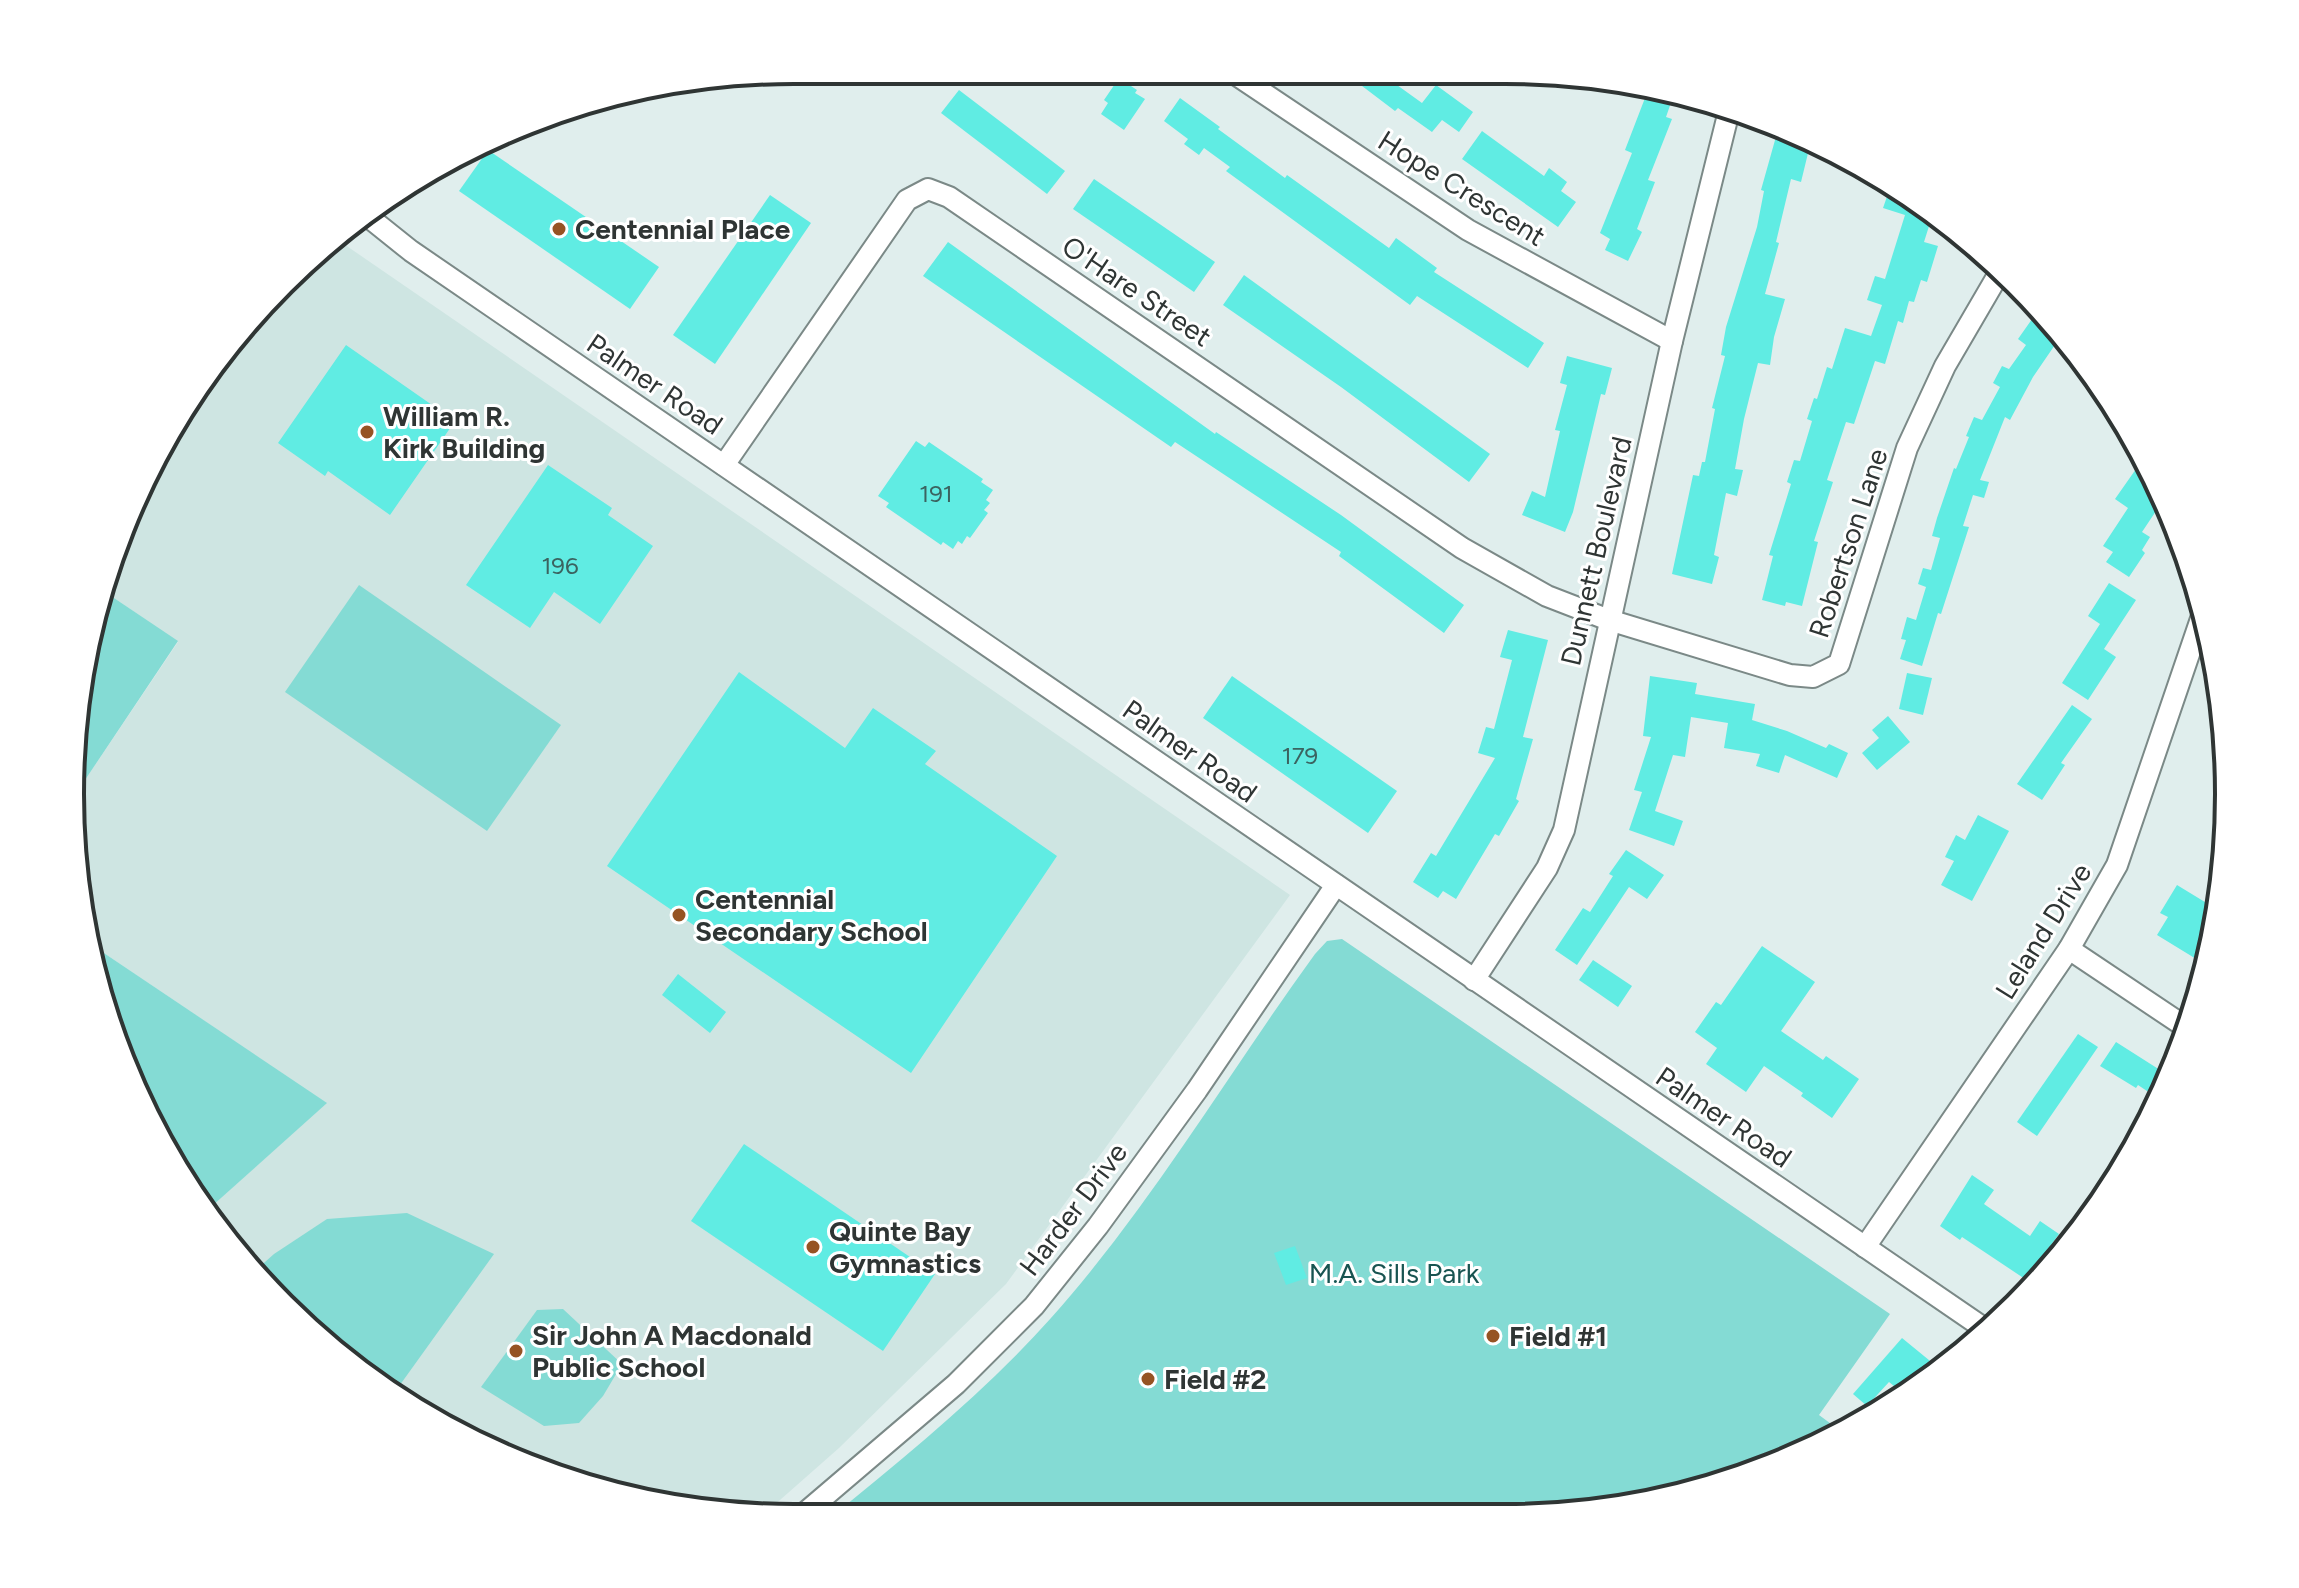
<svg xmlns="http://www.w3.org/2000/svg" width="2299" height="1588" viewBox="0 0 2299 1588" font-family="Figtree,sans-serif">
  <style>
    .built { fill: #cee5e2 }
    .green { fill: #84dbd4 }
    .building { fill: #60ece3 }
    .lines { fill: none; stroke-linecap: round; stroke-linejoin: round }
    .minor-casing { stroke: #7b8987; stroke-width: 24 }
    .minor { stroke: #fff; stroke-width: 20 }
    .poi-dot { fill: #965323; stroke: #fff; stroke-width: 3 }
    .labels { text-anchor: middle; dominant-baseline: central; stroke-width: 6; stroke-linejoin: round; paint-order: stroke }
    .number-label { font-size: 24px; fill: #3b6360 }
    .street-label { font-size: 28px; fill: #2f3534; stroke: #fff }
    .poi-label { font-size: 28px; font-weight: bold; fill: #2f3534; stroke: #fff; text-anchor: start }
    .park-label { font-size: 28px; fill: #185451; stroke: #fff }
    .rim { fill: none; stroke: #2f3534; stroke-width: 4 }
  </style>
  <rect width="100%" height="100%" fill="#e0eeed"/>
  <!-- built -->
  <path class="built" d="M338,240L1290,895L1006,1284L839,1448L763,1515L652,1504L517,1463L391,1396L282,1306L211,1207L326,1103L86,941L84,935L79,789L178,642L105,592L125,517L249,317Z"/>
  <!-- green -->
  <g class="green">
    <path d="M359,585L561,725L487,831L285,692Z"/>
    <path d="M105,592L178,641L79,789L76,700Z"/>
    <path d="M1342,939L1890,1314L1819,1415L1842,1432L1826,1443L1646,1504L1505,1518H830C906,1456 985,1392 1051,1318C1151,1206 1227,1075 1315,954L1327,941Z"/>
    <path d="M86,941L327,1103L211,1207L145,1115Z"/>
    <path d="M407,1213L494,1254L392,1396L282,1306L256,1270L274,1254L327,1219Z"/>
    <path d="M563,1309L622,1364L603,1396L579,1423L544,1426L481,1387L537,1310Z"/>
  </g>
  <!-- building -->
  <g class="building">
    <path d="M1341,70H1408L1397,85L1422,103L1436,85L1473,112L1459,132L1442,120L1432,132L1398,108L1395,111Z"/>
    <path d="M1119,78L1137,90L1135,93L1145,99L1124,130L1101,114L1108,103L1104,100Z"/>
    <path d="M1650,85L1674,94L1666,117L1672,119L1648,180L1655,182L1637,229L1642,232L1628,261L1605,250L1610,239L1600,233L1632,153L1625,150Z"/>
    <path d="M959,90L1065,171L1047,194L941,113Z"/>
    <path d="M1180,98L1220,127L1218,129L1285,178L1287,175L1389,248L1396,238L1437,268L1434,272L1544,343L1528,368L1417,296L1410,305L1226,171L1230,167L1204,148L1199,155L1184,144L1188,139L1164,121Z"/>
    <path d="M1482,131L1544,176L1549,168L1567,182L1561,191L1576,202L1558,227L1462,159Z"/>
    <path d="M1777,133L1810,145L1801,182L1791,179L1776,242L1779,243L1765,294L1785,299L1774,337L1770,365L1758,363L1744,419L1735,469L1743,470L1737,496L1726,493L1714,555L1719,557L1712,584L1672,574L1693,475L1699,476L1702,462H1705L1715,409L1712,408L1725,356L1721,355L1726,327L1757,227L1764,191L1761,190Z"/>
    <path d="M488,150L659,267L630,309L459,191Z"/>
    <path d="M1094,179L1215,262L1194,292L1073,209Z"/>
    <path d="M1891,185L1942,225L1930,223L1924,242L1938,246L1927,282L1921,280L1914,302L1909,301L1903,323L1898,321L1885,364L1875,361L1854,424L1846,422L1827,480L1833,482L1814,541L1818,542L1802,606L1786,602L1785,606L1762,600L1773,556L1769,555L1791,484L1787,482L1794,460L1800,461L1812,421L1807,419L1814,398L1817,399L1827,367L1832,369L1845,328L1871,336L1882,305L1867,300L1875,276L1885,279L1905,215L1883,208Z"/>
    <path d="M770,195L811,223L715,364L673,335Z"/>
    <path d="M948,242L1215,434L1216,432L1341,515L1464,605L1444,633L1339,556L1341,552L1175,442L1171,447L923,276Z"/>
    <path d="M1244,275L1490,454L1469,482L1341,387L1223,305Z"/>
    <path d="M2039,309L2061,336L2033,377L2010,420L2005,417L1980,480L1989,482L1984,498L1973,495L1963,526L1969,527L1941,614L1938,613L1922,666L1900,659L1906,640L1901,639L1907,617L1916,620L1926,587L1918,584L1923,568L1931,570L1940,538L1932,536L1937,518L1954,468L1956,469L1969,437L1966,436L1974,417L1982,420L2000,387L1993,383L2002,366L2009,369L2026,345L2018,339Z"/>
    <path d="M346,345L455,421L390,515L328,471L325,476L278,443Z"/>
    <path d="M1567,356L1612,368L1605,395L1601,394L1573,512L1565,532L1522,515L1532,491L1545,497L1560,431L1555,430L1567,385L1560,383Z"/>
    <path d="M916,441L925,447L929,442L983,479L981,482L993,490L986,500L990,503L984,510L988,513L970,538L967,536L962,544L958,541L953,549L943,542L941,545L886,507L889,503L878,496Z"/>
    <path d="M548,465L612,508L608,515L653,546L600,624L554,592L530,628L466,585Z"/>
    <path d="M2136,469L2155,482L2164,499L2142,532L2150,537L2142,550L2145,553L2129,577L2106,562L2113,552L2103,546L2128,508L2115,499Z"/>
    <path d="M2109,583L2136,600L2104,649L2116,657L2088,700L2062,683L2100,624L2088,616Z"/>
    <path d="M1508,630L1548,640L1523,737L1533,739L1516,799L1519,801L1499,836L1495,834L1456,899L1443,891L1438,898L1413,882L1431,853L1436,856L1495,758L1478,753L1486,727L1494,729L1512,660L1500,657Z"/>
    <path d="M739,672L845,748L873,708L936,751L925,764L1057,856L911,1073L607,866Z"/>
    <path d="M1907,673L1932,678L1923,715L1899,709Z"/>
    <path d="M1232,676L1397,791L1368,833L1203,718Z"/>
    <path d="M1650,676L1697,683L1695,694L1755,704L1752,720L1787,731L1826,748L1829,744L1848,753L1837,778L1785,755L1779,773L1756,766L1760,754L1724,748L1728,723L1691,717L1685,757L1673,755L1655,811L1683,821L1674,846L1629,830L1642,792L1634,790L1651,737L1643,736Z"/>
    <path d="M2072,705L2092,719L2061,763L2065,765L2042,800L2017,784Z"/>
    <path d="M1888,716L1910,742L1877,770L1862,753L1879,738L1872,730Z"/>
    <path d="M1978,815L2009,831L1972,901L1941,885L1954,861L1945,857L1956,835L1965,840Z"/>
    <path d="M1626,850L1664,875L1647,899L1629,887L1577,965L1555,950L1583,908L1590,912L1613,876L1609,874Z"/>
    <path d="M2177,885L2218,910L2215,936L2206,965L2157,935L2168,917L2160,913Z"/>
    <path d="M1762,946L1815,982L1781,1031L1823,1060L1826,1056L1859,1079L1832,1118L1801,1096L1803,1093L1764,1066L1746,1092L1706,1064L1717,1048L1695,1032L1716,1002L1721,1005Z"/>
    <path d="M1593,960L1632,986L1618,1007L1579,980Z"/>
    <path d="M678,974L726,1012L710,1033L662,995Z"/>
    <path d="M2078,1034L2098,1047L2037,1136L2017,1122Z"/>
    <path d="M2116,1042L2171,1077L2159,1099L2138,1085L2136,1088L2100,1066Z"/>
    <path d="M744,1144L935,1274L883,1351L691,1221Z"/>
    <path d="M1972,1175L1994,1190L1984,1204L2030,1236L2040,1221L2059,1234L2048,1249L2057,1255L2034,1285L1962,1237L1960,1240L1940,1226Z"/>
    <path d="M1295,1246L1307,1278L1286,1285L1274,1253Z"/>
    <path d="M1902,1338L1935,1365L1899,1390L1889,1382L1867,1406L1853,1394Z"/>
  </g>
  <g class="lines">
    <defs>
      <g id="minor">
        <path d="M1229,70L1468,230L1672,341"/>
        <path d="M366,215L411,251L1985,1329"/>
        <path d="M724,465L907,200L928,189L949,197L1462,548L1547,596L1609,620L1790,675L1813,677L1839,664L1907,448L1945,366L2001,270"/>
        <path d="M2069,949L2187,1028"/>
        <path d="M1474,980L1547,868L1564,830L1672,341L1728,115"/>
        <path d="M1865,1247L2069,949L2117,865L2203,613"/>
        <path d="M799,1518L956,1384L1034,1306L1098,1226L1197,1090L1336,885"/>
      </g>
    </defs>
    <!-- minor casing -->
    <use href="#minor" class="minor-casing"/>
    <!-- minor -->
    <use href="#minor" class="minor"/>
  </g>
  <!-- markers -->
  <g class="poi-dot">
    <circle cx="559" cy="229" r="8"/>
    <circle cx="367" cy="432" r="8"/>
    <circle cx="679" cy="915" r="8"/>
    <circle cx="813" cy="1247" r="8"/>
    <circle cx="1493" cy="1336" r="8"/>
    <circle cx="516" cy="1351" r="8"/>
    <circle cx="1148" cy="1379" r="8"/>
  </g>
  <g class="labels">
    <!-- number labels -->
    <g class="number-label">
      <text x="936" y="493">191</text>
      <text x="560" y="565">196</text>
      <text x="1300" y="755">179</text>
    </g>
    <!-- street labels -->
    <g class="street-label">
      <text transform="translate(1462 188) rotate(32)">Hope Crescent</text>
      <text transform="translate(1137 291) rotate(34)">O'Hare Street</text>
      <text transform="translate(655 384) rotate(34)">Palmer Road</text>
      <text transform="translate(1848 543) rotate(-72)">Robertson Lane</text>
      <text transform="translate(1596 551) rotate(-77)">Dunnett Boulevard</text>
      <text transform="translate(1190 751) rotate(35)">Palmer Road</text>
      <text transform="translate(2043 931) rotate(-58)">Leland Drive</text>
      <text transform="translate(1724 1117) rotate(34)">Palmer Road</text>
      <text transform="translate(1073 1209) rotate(-53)">Harder Drive</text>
    </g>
    <!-- poi labels -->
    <g class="poi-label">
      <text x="575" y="229">Centennial Place</text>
      <text x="383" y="416">William R.<tspan x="383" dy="32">Kirk Building</tspan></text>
      <text x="695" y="899">Centennial<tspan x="695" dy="32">Secondary School</tspan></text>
      <text x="829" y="1231">Quinte Bay<tspan x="829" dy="32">Gymnastics</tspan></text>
      <text x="532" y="1335">Sir John A Macdonald<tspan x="532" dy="32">Public School</tspan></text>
      <text x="1509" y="1336">Field #1</text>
      <text x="1164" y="1379">Field #2</text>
    </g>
    <!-- park labels -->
    <g class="park-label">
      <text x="1394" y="1273">M.A. Sills Park</text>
    </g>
  </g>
  <!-- crop -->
  <path d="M0 0H2299V1588H0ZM794 84H1505A710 710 0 0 1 2215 794V794A710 710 0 0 1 1505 1504H794A710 710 0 0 1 84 794V794A710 710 0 0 1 794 84Z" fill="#fff" fill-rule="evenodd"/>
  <path class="rim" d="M794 84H1505A710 710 0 0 1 2215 794V794A710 710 0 0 1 1505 1504H794A710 710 0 0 1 84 794V794A710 710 0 0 1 794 84Z"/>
</svg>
